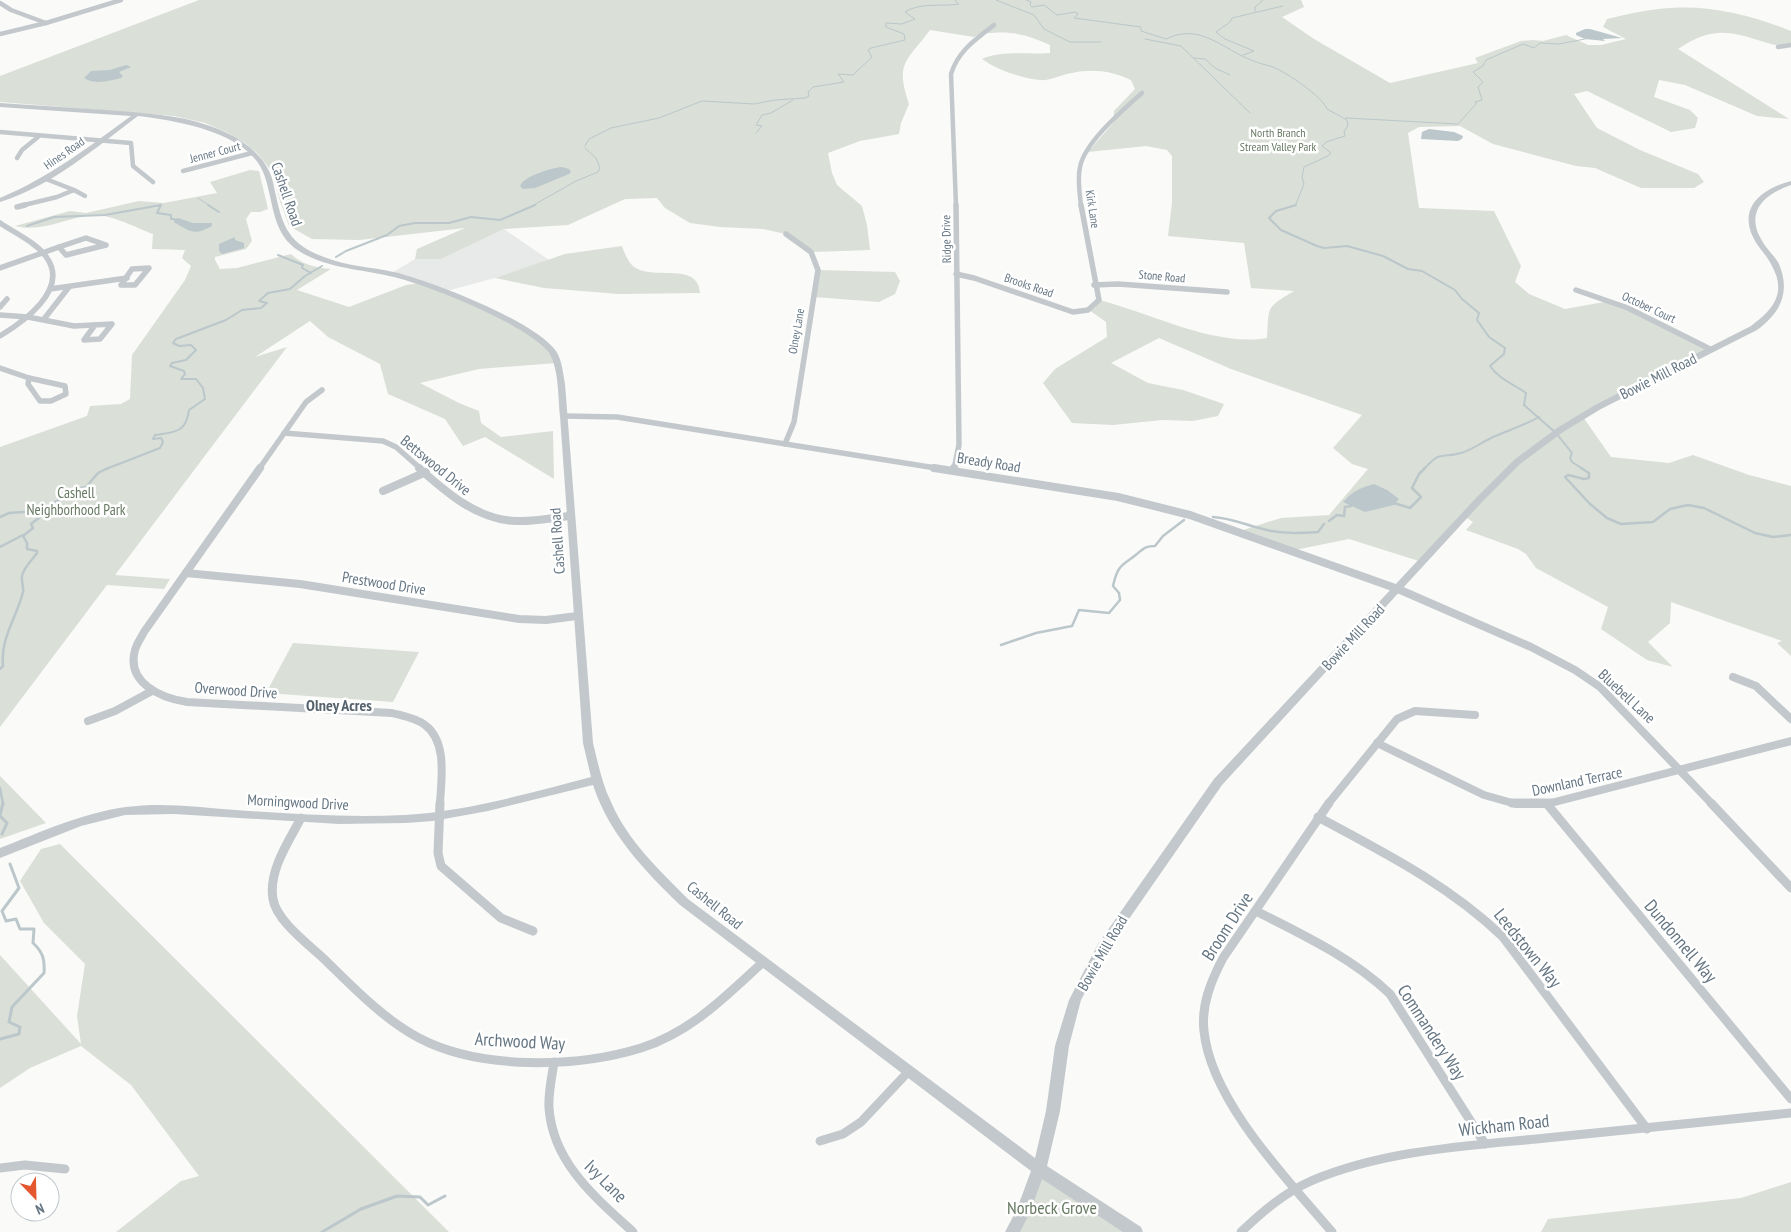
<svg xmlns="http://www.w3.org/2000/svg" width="1791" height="1232" viewBox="0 0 1791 1232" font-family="'PT Sans Narrow',sans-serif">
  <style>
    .built { fill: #e8e9e9 }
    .green { fill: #dadfd7 }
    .water { fill: #bbc7cb }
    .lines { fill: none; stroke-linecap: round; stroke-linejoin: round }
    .stream-far3 { stroke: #bbc7cb; stroke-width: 1 }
    .stream-far2 { stroke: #bbc7cb; stroke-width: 2 }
    .stream-far1 { stroke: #bbc7cb; stroke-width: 2.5 }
    .stream { stroke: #bbc7cb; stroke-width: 3 }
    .minor-far3 { stroke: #c3c8cc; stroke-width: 4.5 }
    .minor-far2 { stroke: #c3c8cc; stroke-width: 5.5 }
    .minor-far1 { stroke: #c3c8cc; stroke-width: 8 }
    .minor { stroke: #c3c8cc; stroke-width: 9 }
    .tertiary { fill: #c3c8cc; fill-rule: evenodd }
    .labels { text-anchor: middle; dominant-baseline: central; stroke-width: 5; stroke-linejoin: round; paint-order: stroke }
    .far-park-label { font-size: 12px; fill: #687a64; stroke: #fff }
    .far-street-label { font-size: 12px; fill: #657683; stroke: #fff }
    .street-label { font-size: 15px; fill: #657683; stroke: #fff }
    .park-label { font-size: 15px; fill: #687a64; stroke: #fff }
    .neighbourhood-label { font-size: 16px; font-weight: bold; fill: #57646e; stroke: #fff }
    .near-street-label { font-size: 18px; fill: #657683; stroke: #fff }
    .near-park-label { font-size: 18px; fill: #687a64; stroke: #fff }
  </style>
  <rect width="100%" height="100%" fill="#fafaf8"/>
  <!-- built -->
  <path class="built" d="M504,229L549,260L495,278L443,292L390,274L415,259H441Z"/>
  <!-- green -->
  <g class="green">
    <path d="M199,0H1301L1304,7L1282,17L1314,39L1390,83L1478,63L1475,58L1521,41L1533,40L1543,41L1566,35L1588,45H1601L1626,39L1603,27L1607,19C1628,14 1650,9 1671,8C1712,5 1754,16 1791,31V45C1779,47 1775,45 1764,42C1728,30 1711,27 1678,49L1789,119L1757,116L1685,85L1659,80L1654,97L1690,110L1698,118L1695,128L1671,132L1587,91L1574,94L1597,128L1640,150L1698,174L1704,182L1694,188H1641L1595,168L1576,166L1493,144L1460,126L1419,127L1408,133L1419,208L1494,211L1521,266L1515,282L1529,294L1565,309L1610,301L1710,349L1583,417L1611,457L1669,463L1693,455L1749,475L1791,486V656L1777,643L1782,641L1671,602L1670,623L1648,642L1673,667L1647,660L1601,629L1608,607L1536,568L1526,554L1518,549L1466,530L1473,522L1464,516L1422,562L1349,539L1290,551L1237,532L1281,518L1329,515L1368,469L1352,464L1333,448L1362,415L1231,369L1159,338L1111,363L1148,383L1183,390L1224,404L1218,416L1193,421L1162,420L1113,425L1072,423L1043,383L1055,369L1107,337L1106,322L1089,310L1095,308L1099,300C1151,313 1214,347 1267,338C1269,305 1266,308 1294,291L1251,288L1244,243L1168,236L1172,203V156L1167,150L1146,146L1088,152L1113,123L1114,111L1135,89L1131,80C1111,70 1089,68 1067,74C1059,76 1048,81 1040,80C1021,78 997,70 982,59C1003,50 1028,55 1050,53V45C1030,36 1014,31 992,33C984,33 981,32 974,37L930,30C906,62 895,63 909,104L901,123L899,134L860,141L828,153L832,173L837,185L862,206L867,225L870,250L812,252L786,234L763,229L720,227L690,223L665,208L657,198L625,199L568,225L504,229L441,259H415L417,249L465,228L359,240L312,239L289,226L280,201L272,172L258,154L245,143L226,132L205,123L174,116L0,102V76Z"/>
    <path d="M250,170L259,171L268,209L260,212H251L246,219L252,241L246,249L215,257V260L220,269L237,268L291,254C301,264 317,268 331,269L297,290L349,307L406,285L421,283L518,325L533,333L557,363L479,369L420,383L459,403L479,411L481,423L501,437L553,431L554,479L485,437L463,446L445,419L388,394L380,364L328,337L310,321L255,357L287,347L115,575L170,579L164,589L107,585L0,727V447L87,416L90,406L121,404L130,399L132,355L185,280L191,266L182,258L185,250L152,249L153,234C137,228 110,214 94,215C67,217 42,233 15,226L70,211L86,213L139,201L164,203L217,193L210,182Z"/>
    <path d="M622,246C624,252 628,262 633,266C651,282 698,260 700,293L619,294L544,288L495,278L565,254Z"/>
    <path d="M818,270L895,272L900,281L895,294L879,302L814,297Z"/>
    <path d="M293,643L419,652L393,702L266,693Z"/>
    <path d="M0,776L46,823L0,839Z"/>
    <path d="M60,844L449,1232H116L181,1181L199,1176L131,1085L81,1046L30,1068L0,1088V955L81,1044L77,1016L85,964L44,923L20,881L41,849Z"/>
    <path d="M1039,1169L1136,1232H1012Z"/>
    <path d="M1791,1182V1232H1541L1548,1219L1741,1198Z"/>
  </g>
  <!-- water -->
  <g class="water">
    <path d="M1585,29H1590L1622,38L1603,39L1605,41L1585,39L1576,35V33Z"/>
    <path d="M126,65L131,67L119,72L123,76L121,78C110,81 94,85 84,78L91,71L110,70Z"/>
    <path d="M1429,129L1454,132L1463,136L1462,139L1458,141L1421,139L1422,132Z"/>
    <path d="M562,167L569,169L571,172L569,174L535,188L523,189L520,186C524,176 551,168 562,167Z"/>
    <path d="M178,218L193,223H212V226C194,236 191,232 174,222V219Z"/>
    <path d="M235,237V240L244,243V248L222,254L219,251V244Z"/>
    <path d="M1374,484L1387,490L1399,499L1394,505L1365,512L1343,502C1353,491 1360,488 1374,484Z"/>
  </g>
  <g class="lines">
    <!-- stream-far3 -->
    <g class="stream-far3">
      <path d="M996,0L1034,15L1044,29L1070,42H1101"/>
      <path d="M1026,0L1031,2L1030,5L1032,7L1044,5L1057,15L1075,12L1078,14L1074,18L1141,27V31L1166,39C1177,34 1187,32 1199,35C1218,40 1233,53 1251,60C1258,63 1266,65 1273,67C1286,72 1323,97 1327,109L1347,120L1348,125L1344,132L1345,136L1326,142L1322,146L1331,153L1328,156L1304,167L1302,177L1304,184L1295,206"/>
      <path d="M1255,11V7L1263,0"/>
      <path d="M1145,39L1181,46L1250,113"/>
      <path d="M1243,55L1254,51L1225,39L1216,32L1230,22L1232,18L1283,6"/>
      <path d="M1194,58L1205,59L1215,68L1230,75"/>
      <path d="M1346,118L1458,124L1476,104L1475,102L1482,100L1478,87L1483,82L1473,72L1483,66L1486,60L1523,44L1534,48L1540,43L1559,44L1585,39"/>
      <path d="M756,133L762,126L756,125L762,115L771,113L793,100"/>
      <path d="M585,146L589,139L611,128L659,118L702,101L754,104L775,100L805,98L809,96L808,92L813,87L844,82L838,74L853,75L872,57L868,50L871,48L905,40L904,34L886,27V23L902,24L915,19L905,12C920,2 942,7 959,4L955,0"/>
      <path d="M198,198L210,206"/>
      <path d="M154,206H160"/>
      <path d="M532,206L576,181L598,172L600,168L596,158L585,148"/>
    </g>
    <!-- stream-far2 -->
    <g class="stream-far2">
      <path d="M208,205L219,212"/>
      <path d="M1296,205L1276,211L1269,218L1281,230L1317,246L1324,248L1347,246L1383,256L1408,269L1422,271L1455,290L1462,299L1479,313L1477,320L1489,337L1505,348L1504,354L1490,366C1499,379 1513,384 1526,393L1524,405L1556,433L1572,453L1570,458L1572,462L1583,469"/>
      <path d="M27,226L54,217L105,215L161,205L157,213L171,215V219H174"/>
      <path d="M278,255L303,265L302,268L311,273"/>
      <path d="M336,257L346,251L387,235L399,226L415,223H449L471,217L500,220L535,205"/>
      <path d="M106,469L160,448L163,442L161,438L153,439L155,435C175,432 186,433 189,410L205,399L203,388L196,379H181L185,374L184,371L170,366L172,363L186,360L196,350L191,345L179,346L173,343L176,339L226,320L242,310L261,308L267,303L259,301L268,293L290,289L305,276L322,266"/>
      <path d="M1424,469C1442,449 1440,459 1461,453C1472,450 1482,442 1493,437C1509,430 1523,426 1539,417"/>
    </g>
    <!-- stream-far1 -->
    <g class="stream-far1">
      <path d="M1581,468L1589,473V478L1584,479L1568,475L1565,477L1590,504L1607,518L1621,524L1653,522L1670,509L1688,505L1704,508L1755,533L1773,537L1791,535"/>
      <path d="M1394,503L1410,508L1421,497L1412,488L1419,474L1425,468"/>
      <path d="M0,517L9,513L39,511"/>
      <path d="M1213,517C1232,518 1248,526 1267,530C1284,534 1301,533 1318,532L1324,524"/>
      <path d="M1329,521L1337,515L1344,516L1345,507L1351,506"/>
      <path d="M0,547L23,535"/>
      <path d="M1001,645L1036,633L1072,626L1079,610L1109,613L1120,600L1119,593L1113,586C1118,564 1122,566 1137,554C1144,548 1146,546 1155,546L1163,536L1184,520"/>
      <path d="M0,669L3,666C0,638 17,617 23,592C24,587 21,581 22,576C24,567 32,560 37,553V551L27,549V543L23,536L33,528L31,524L40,517V510L57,501L71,490L86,487L98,473L108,468"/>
      <path d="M0,788L3,804"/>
    </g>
    <!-- stream -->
    <g class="stream">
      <path d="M0,815L3,803"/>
      <path d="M0,816L7,823L2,834"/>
      <path d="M0,1039L19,1034L20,1027L9,1022L12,1007L44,973C45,960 43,952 33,943L34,929H20L16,919L6,921L2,911L19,888L10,864"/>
      <path d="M322,1232L361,1209L397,1196L420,1197L428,1205L445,1196"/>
    </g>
    <!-- minor-far3 -->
    <g class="minor-far3">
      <path d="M0,3L11,10L46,23"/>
      <path d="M0,34L46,23L121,0"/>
      <path d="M1778,47L1791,45"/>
      <path d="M0,132L131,143L133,166L153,182"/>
      <path d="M17,158L22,150L38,137"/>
      <path d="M183,171L252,153"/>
      <path d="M74,190L85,196"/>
      <path d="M20,206L57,197L74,190L46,179"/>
      <path d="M956,206L951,74C958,51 976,39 994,25"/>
      <path d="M1081,206C1080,194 1077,180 1080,167C1085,142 1123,110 1142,93"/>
    </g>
    <!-- minor-far2 -->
    <g class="minor-far2">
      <path d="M17,207L25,205"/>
      <path d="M0,223C15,233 37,243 47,258C69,290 23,322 0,336"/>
      <path d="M86,238L106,245L66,255L59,247Z"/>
      <path d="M0,268L59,247"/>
      <path d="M149,268L135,285H121L132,269Z"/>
      <path d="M956,274L974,278L1073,312L1088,310L1099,300L1081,205"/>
      <path d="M1094,285L1118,284L1227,292"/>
      <path d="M50,289L127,278"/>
      <path d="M1576,290L1628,308L1710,349"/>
      <path d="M0,307L7,299"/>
      <path d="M0,315L28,317L74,326L112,324L100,339L84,340L95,325"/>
      <path d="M44,319L69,287"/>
      <path d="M0,368L29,378"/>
      <path d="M29,378L65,386L66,394L51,401H40L28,384Z"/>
      <path d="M564,416L617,417L942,469"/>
      <path d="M284,433L383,441L396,447L421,469"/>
      <path d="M785,444L794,422L818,270L811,252L786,234"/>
      <path d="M259,469L306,402L322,390"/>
      <path d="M954,469L959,445L956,205"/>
    </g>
    <!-- minor-far1 -->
    <g class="minor-far1">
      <path d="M260,468L144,632C141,638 137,643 135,650C126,683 161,698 187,702L392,713C403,716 416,718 425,725C448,742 441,780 440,804"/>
      <path d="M419,468C446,492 477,520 516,521C534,522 552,518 570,516"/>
      <path d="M934,468L1118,497L1190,515L1398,589L1531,647L1575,670L1600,687L1712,804"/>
      <path d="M954,470V468"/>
      <path d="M383,491L426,472"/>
      <path d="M186,573L300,584L519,619L546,620L577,616"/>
      <path d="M1733,677L1756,686L1791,719"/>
      <path d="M88,721L115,711L152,691"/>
      <path d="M1377,743L1484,795L1516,804H1547L1791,741"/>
      <path d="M1328,804L1397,719L1415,711L1475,715"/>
    </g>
    <!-- minor -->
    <g class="minor">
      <path d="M440,803L438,853L441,866L501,918L533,931"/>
      <path d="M1329,803L1223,958C1211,981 1201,1005 1204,1031C1211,1101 1287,1179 1332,1232"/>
      <path d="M1512,803H1551"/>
      <path d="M1711,803L1791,888"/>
      <path d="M1547,804L1791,1099"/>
      <path d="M1318,817C1383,852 1449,885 1503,937L1647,1129"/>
      <path d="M301,818C289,841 268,871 273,899C276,920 308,944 323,958C352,986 383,1019 419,1038C480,1070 576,1068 641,1048C691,1032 725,997 763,962"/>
      <path d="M1256,911C1303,935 1351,957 1390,994L1485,1144"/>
      <path d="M554,1062C552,1077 548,1093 549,1108C553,1163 595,1197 633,1232"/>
      <path d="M820,1141L843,1134L861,1122L908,1072"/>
      <path d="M0,1168L25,1165L65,1169"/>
      <path d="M1241,1232C1262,1212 1284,1193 1311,1181C1384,1150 1467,1146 1546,1138C1627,1130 1709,1122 1791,1113"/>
    </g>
    <!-- tertiary -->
    <path class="tertiary" d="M0,103C35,105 70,108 106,110C140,113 177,114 210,126C233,134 258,148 269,171C273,179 274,187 276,196C283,229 291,245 324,257C346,266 371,267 394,272C433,282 533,320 556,351C562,360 563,373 565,384L593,743C598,763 602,784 611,802C628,841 659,870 688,899L1035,1158L1046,1111L1055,1046L1069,1000L1098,944L1214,779L1476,498L1514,460L1557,428L1595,405L1751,326C1773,310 1787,293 1772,266C1767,255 1758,248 1753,237C1738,206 1764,188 1791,181V185C1765,194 1745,211 1761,239C1766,249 1774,255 1779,264C1791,293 1780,313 1757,330L1601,409L1563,432L1520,464L1482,502L1222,785L1106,952L1081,1000L1069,1046L1060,1111L1047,1166L1141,1227L1143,1232H1123L1042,1179L1030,1212L1020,1232H1005L1017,1209L1031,1171L680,905C644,870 609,834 593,785L488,811L433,821L406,823L339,824L174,814L125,815L81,826L0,858V848C41,832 82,813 126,807C162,802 199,807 235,810C292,814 349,818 405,815C468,811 530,793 591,777L583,743L560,416C558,398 559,368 549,353C529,325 424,283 389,276C359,269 326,268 299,251C272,234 274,204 265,177C251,132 178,121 138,116C95,148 52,186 0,202V198C48,178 89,147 131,116L0,107Z"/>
  </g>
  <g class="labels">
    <!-- far-park labels -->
    <g class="far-park-label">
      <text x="1278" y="132">North Branch<tspan x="1278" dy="14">Stream Valley Park</tspan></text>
    </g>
    <!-- far-street labels -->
    <g class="far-street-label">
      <text transform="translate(215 152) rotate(-15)">Jenner Court</text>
      <text transform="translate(64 153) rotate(-35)">Hines Road</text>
      <text transform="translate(1093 209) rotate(81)">Kirk Lane</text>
      <text transform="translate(946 239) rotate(-91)">Ridge Drive</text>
      <text transform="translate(1162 276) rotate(5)">Stone Road</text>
      <text transform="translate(1029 285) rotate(19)">Brooks Road</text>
      <text transform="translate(1649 307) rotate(25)">October Court</text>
      <text transform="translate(796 331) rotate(-80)">Olney Lane</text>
    </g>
    <!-- street labels -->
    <g class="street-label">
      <text transform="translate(287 194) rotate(71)">Cashell Road</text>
      <text transform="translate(1658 376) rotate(-27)">Bowie Mill Road</text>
      <text transform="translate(989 462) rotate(9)">Bready Road</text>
      <text transform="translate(436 465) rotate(39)">Bettswood Drive</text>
      <text transform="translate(557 541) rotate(-94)">Cashell Road</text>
      <text transform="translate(384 583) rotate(9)">Prestwood Drive</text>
      <text transform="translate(1353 637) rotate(-47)">Bowie Mill Road</text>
      <text transform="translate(236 690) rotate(4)">Overwood Drive</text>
      <text transform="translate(1627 696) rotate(43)">Bluebell Lane</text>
      <text transform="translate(1577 781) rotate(-12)">Downland Terrace</text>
      <text transform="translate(298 802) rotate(3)">Morningwood Drive</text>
      <text transform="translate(715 905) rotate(39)">Cashell Road</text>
      <text transform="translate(1102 953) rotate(-60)">Bowie Mill Road</text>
    </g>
    <!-- park labels -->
    <g class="park-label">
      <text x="76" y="492">Cashell<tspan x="76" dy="17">Neighborhood Park</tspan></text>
    </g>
    <!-- neighbourhood labels -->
    <g class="neighbourhood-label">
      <text x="339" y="705">Olney Acres</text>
    </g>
    <!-- near-street labels -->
    <g class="near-street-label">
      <text transform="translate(1227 926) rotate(-57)">Broom Drive</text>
      <text transform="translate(1681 941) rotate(50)">Dundonnell Way</text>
      <text transform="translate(1528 948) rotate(51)">Leedstown Way</text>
      <text transform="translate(1432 1032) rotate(57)">Commandery Way</text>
      <text transform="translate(520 1041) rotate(3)">Archwood Way</text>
      <text transform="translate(1504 1125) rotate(-6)">Wickham Road</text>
      <text transform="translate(606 1181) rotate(45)">Ivy Lane</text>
    </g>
    <!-- near-park labels -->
    <g class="near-park-label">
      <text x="1052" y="1207">Norbeck Grove</text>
    </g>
  </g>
  <!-- north arrow -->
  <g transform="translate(35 1197) rotate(157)"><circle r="24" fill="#ffffff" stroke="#c1c8cd"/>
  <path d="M0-4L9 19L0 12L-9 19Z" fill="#e4572e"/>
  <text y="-8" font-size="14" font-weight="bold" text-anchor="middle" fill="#657683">N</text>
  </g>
</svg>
